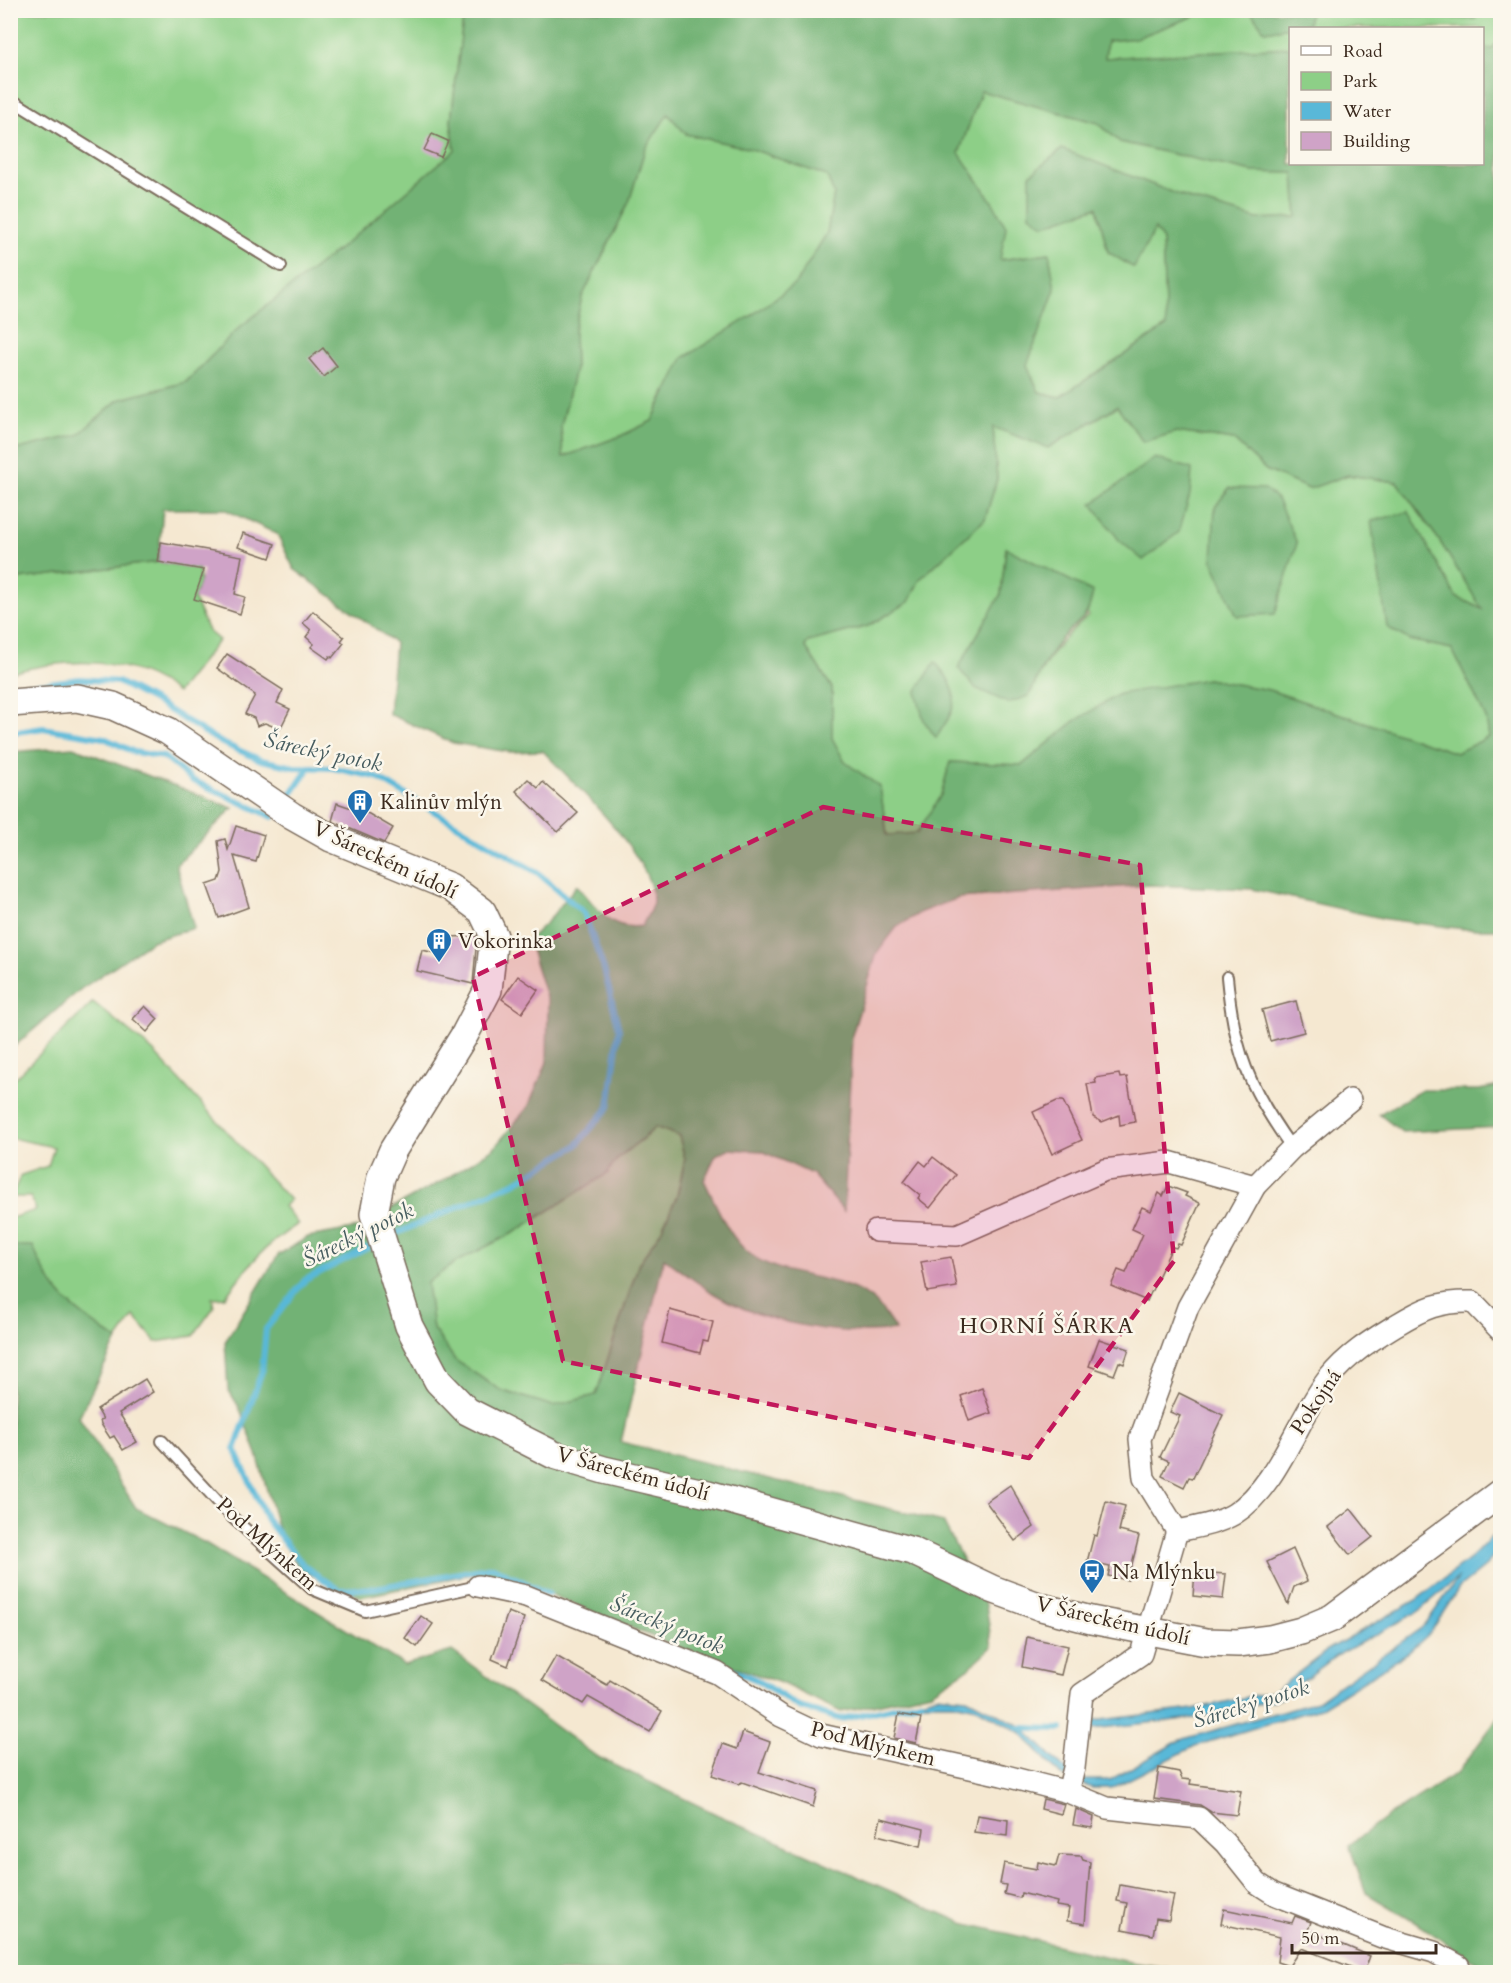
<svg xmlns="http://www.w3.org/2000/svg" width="1511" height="1983" viewBox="0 0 1511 1983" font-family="Cardo,serif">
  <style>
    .green { fill: #8dcf87; stroke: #647c52; stroke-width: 1.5; fill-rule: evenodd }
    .forest { fill: #72b274; stroke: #566e49; stroke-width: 1.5; fill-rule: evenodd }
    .water { fill: #59b8d8; stroke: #4a717b; stroke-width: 1.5 }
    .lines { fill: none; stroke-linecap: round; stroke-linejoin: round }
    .stream { stroke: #59b8d8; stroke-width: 6 }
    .building { fill: #cfa3c7 }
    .service-casing { stroke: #7c6c5d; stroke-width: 14 }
    .minor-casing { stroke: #7c6c5d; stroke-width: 24 }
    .tertiary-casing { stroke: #7c6c5d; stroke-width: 30 }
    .service { stroke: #fff; stroke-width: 10 }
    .minor { stroke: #fff; stroke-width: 21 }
    .tertiary { stroke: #fff; stroke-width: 27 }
    .marked { fill: #c2185b; fill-opacity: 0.2; stroke: #c2185b; stroke-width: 4.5; stroke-dasharray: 12 8; stroke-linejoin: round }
    .labels { text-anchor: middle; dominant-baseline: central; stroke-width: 5; stroke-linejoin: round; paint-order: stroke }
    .poi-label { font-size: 21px; fill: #3b2a1e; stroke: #fbf7ec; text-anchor: start }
    .street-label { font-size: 21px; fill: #3b2a1e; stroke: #fbf7ec }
    .water-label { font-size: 22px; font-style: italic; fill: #465c5f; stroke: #fbf7ec }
    .neighbourhood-label { font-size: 22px; letter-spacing: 1.5px; fill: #3b2a1e; stroke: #fbf7ec }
  </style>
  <rect width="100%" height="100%" fill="#fbf7ec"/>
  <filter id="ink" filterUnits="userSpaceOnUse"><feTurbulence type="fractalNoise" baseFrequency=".0167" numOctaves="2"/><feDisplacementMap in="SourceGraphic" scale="12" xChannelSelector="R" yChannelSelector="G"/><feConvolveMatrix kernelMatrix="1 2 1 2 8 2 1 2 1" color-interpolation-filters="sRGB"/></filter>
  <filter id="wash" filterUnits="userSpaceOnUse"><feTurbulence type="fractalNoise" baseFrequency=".008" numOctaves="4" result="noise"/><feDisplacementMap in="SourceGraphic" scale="24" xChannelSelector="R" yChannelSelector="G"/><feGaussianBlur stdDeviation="1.35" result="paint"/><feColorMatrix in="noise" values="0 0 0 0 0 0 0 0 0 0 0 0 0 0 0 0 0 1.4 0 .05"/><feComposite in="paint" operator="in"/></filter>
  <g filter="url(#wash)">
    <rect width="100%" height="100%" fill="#f5e8d1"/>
    <!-- green -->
    <g class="green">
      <path d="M11,11H464L451,121L455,150L344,245L240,327L186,382L118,400L78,435L11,451Z"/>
      <path d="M1208,11H1250L1265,31L1308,24L1310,11H1391L1393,15L1475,19L1480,11H1500V39L1492,49L1483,48L1482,28H1290V47L1105,58L1107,41L1136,38Z"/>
      <path d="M981,91L1098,123L1120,142L1253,172L1294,173L1297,217L1257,219L1192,200L1062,149L1030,175L1044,225L1097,207L1108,252L1155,228L1162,239L1166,327L1060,397L1039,392L1027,365L1055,289L1049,253L999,260L959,153Z"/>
      <path d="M668,113L686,134L752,149L827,176L834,194L827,233L796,283L751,316L665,392L652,421L621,436L563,457L561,426L575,369L574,331L582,297L629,202L645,149Z"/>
      <path d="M1118,406L1143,442L1176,432L1234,440L1266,470L1309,489L1348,475L1397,482L1439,540L1483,610L1456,597L1408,512L1409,640L1452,649L1486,718L1489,737L1456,753L1269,690L1207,679L1075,721L1022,765L950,762L941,795L917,834L887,835L880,787L844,762L832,738V688L805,646L808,642L868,626L908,602L920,579L985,519L997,479L993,427L1048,448ZM1006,548L1089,615C1059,640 1045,661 1029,696L986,623L1001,594Z"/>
      <path d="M158,562L199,569L200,582L194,599L208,631L219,640L177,693C130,655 66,658 11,673V580Z"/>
      <path d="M93,1002L153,1051L290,1200L284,1206L298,1224C264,1246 249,1264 225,1297L212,1298L214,1307L193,1336L156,1342L134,1316L117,1340C76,1311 51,1296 33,1247L11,1246V1218L36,1210L31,1197H11L21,1175L48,1166L54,1147L11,1138V1082Z"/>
      <path d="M655,1127L679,1136L685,1159L677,1196L661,1231L639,1263L596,1395L553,1406L500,1390L455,1360L433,1329L427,1283L456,1262L515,1232L608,1173C616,1153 641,1144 655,1127Z"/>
    </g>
    <!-- forest -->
    <g class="forest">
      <path d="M464,11H1208L1136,38L1107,41L1105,58L1290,47V164H1482L1483,48L1492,49L1500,39V929H1464L1386,919L1252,889L1150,885L959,898L921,912L897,927L877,953L852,1035L844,1211L812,1174L762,1151L728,1149L716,1155L704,1180C716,1204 728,1237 750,1254C786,1281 839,1272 874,1301C882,1308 889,1321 896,1330C841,1337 761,1323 713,1293C696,1282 680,1270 664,1258L621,1442L943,1522L986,1605L992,1647L969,1668L931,1692L841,1712L781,1683L678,1647L508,1577L471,1574L361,1597L300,1570L280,1537L257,1454L239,1407L228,1389L225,1342L278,1255L308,1237L364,1227L392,1208L444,1180L494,1148L528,1107L547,1062L548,1003L528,940L548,921L577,885C595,906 610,932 642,926C645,919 653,908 653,901C654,857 573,783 543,751L509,752L453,743L389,714L395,643L294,569L277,534L224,509H163L158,562L11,580L10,451L78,435L118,400L186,382L240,327L344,245L455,150L451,121ZM981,91L1098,123L1120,142L1253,172L1294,173L1297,217L1257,219L1192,200L1062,149L1030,175V215L1044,225L1097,207L1108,252L1134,268L1155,229L1162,239L1166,327L1060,397L1039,392L1027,365L1055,289L1049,253L1000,260L1006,227L993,203L959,153ZM668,114L686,134L752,149L827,176L834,194L827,233L796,283L751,316L683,358L652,421L621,436L563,457L561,426L575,369L574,331L582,297L629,202L645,149ZM1117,406L1143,442L1176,432L1234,440L1266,470L1309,489L1348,475L1397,482L1439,540L1482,609L1456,597L1409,512L1371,521L1387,627L1409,640L1452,649L1486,718L1489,737L1456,753L1269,690L1207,679L1119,694L1075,721L1022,765L950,762L941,795L917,833L887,835L880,787L845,762L832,738V688L805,646L808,642L868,626L909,602L920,579L985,519L997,479L993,427L1048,448ZM655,1127L679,1136L685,1159L677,1196L661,1231L639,1263L596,1395L553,1406L500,1390L455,1360L433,1329L427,1283L456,1262L515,1232L608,1173C616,1153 641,1144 655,1127Z"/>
      <path d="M1250,11H1310L1308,24L1265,31Z"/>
      <path d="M1391,11H1480L1475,19L1393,15Z"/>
      <path d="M1155,458L1192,469L1190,494L1179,532L1143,560L1119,540L1092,504Z"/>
      <path d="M1229,488L1265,489L1277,499L1297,543L1275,614L1237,616L1212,560L1215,507Z"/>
      <path d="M1006,548L1093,592C1086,626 1081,615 1062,638C1048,655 1038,675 1029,696L1008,703L975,688L958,668L1001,594Z"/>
      <path d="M935,662C963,694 958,705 936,738L924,721L916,692Z"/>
      <path d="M73,747L233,808L176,865L194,928L152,941L81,989L11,1049V752Z"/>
      <path d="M1500,1086V1127L1402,1132L1379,1114L1422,1090H1479Z"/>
      <path d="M11,1246H33C51,1296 76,1311 117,1340L79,1417L136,1508L207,1544L404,1665L452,1651L596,1756L718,1815L963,1923L1124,1961L1194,1972H11Z"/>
      <path d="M1500,1715V1972H1490L1421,1926L1366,1893L1349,1845L1391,1814L1458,1772Z"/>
    </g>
    <!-- water -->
    <path class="water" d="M1500,1528V1548L1485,1567L1459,1588L1430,1633L1409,1652L1320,1708L1195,1746L1112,1788H1092L1061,1776L1020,1732L977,1708L953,1703H914L936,1695L967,1698L1021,1726L1067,1771L1081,1780H1110L1180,1740L1317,1701L1424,1626L1459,1577L1418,1612L1336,1656L1279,1699L1195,1718L1083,1730L1084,1722L1193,1709L1275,1691L1329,1649L1416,1600L1473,1556Z"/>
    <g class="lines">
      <!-- stream -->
      <g class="stream">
        <path d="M10,688L80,679L118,682L156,702L222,743L261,760L294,767L333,768L376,777L538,873L584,913L604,969L619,1030L609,1107L576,1146L516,1182L388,1237"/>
        <path d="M10,733L43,728L104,738L134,752L164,757L192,780L273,817"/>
        <path d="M285,803L309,768"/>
        <path d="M377,1243L305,1280L266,1329L262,1371L235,1449L267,1520L304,1566L339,1590L375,1588L493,1567L548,1594"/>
        <path d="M721,1665L757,1680L799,1707L841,1719L922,1701"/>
        <path d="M1019,1728L1062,1729"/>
      </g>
    </g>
    <g id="blocks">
      <!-- building -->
      <g class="building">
        <path d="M432,134L448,141L441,157L424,150Z"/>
        <path d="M323,348L337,366L324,377L309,359Z"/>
        <path d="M243,533L275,544L270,558L238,547Z"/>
        <path d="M161,542L242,556L235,594L245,597L240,614L194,599L204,570L158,562Z"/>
        <path d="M313,611L344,637L341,641L344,643L332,658L330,656L328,659L311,647L314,644L306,637L311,630L303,623Z"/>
        <path d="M227,654L283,690L277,703L290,709L280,729L265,723L257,726L254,718L245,714L255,695L217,668Z"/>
        <path d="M528,779L538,788L543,782L578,813L558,832L516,791Z"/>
        <path d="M337,803L369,814L393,828L384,843L332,821Z"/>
        <path d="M236,826L264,835L256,862L234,856L249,907L219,918L207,885L219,881L222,872L218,841L225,839L228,850Z"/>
        <path d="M477,936L473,984L417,971L422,950L444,955L448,937Z"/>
        <path d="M518,976L538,990L522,1013L502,999Z"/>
        <path d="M1296,1001L1304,1032L1270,1041L1262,1010Z"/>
        <path d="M145,1006L158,1019L147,1032L133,1019Z"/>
        <path d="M1119,1074L1120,1078L1127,1077L1135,1122L1120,1125L1119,1115L1102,1122L1093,1117L1087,1084L1096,1083L1095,1078Z"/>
        <path d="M1057,1101H1063L1082,1140L1052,1154L1033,1112Z"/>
        <path d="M933,1157L956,1175L930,1208L918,1198L920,1195L904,1182L920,1161L926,1166Z"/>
        <path d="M1168,1186L1187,1193L1185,1196L1200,1203L1181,1245L1178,1244L1176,1248L1172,1247L1147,1301L1111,1286L1118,1270L1126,1273L1143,1234L1132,1229L1142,1207L1151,1211L1159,1193L1163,1196Z"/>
        <path d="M951,1257L957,1287L927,1292L921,1262Z"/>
        <path d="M670,1310L713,1322L708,1342L703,1341L700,1353L662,1343Z"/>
        <path d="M1099,1339L1129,1349L1124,1364L1119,1362L1114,1375L1089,1366Z"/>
        <path d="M145,1379L153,1392L119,1413L137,1442L123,1450L114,1436L110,1438L101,1424L100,1420L103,1419L97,1409Z"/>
        <path d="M982,1388L991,1413L969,1421L961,1396Z"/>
        <path d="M1179,1393L1223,1415L1193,1478L1189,1477L1184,1487L1162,1476L1169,1461L1160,1457L1180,1416L1170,1412Z"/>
        <path d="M1010,1485L1034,1527L1015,1541L986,1502Z"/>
        <path d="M1106,1501L1125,1506L1119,1531L1139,1536L1128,1580L1108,1576L1110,1567L1087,1562L1094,1535L1097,1536Z"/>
        <path d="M1351,1509L1373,1537L1350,1555L1328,1527Z"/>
        <path d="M1293,1549L1307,1581L1294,1587L1288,1604L1267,1562Z"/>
        <path d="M1195,1572L1226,1574L1223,1599L1193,1596Z"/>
        <path d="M508,1612L524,1618L508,1666L492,1659Z"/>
        <path d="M421,1616L433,1624L417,1647L405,1638Z"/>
        <path d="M1027,1637L1068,1646L1061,1675L1022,1667Z"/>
        <path d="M556,1656L607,1685L610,1680L662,1711L650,1732L588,1697L583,1704L542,1680Z"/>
        <path d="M899,1714L921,1718L916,1743L894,1738Z"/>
        <path d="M743,1732L770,1742L759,1772L817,1791L813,1807L742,1782L738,1784L712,1775L723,1744L737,1749Z"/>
        <path d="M1159,1768L1179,1772L1182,1779L1191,1780L1190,1784L1241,1791L1237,1815L1211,1812L1200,1805L1154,1799Z"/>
        <path d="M1043,1799L1064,1804L1061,1814L1041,1809Z"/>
        <path d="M1076,1809L1094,1817L1092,1828L1073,1825Z"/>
        <path d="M977,1815L1008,1820L1007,1836L974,1832Z"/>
        <path d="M881,1818L924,1829L921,1846L877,1835Z"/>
        <path d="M1059,1855L1081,1856L1083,1860L1090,1862L1085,1924L1067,1921L1069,1908L1056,1906L1057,1902L1021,1893L1020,1898L1004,1894L1006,1885L1000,1884L1004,1863L1037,1869L1038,1862L1056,1866Z"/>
        <path d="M1120,1885L1174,1895L1169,1920L1156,1918L1153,1935L1122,1929L1127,1903L1117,1901Z"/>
        <path d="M1224,1909L1292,1923L1295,1916L1311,1922L1308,1930L1370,1956L1364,1972L1301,1948L1289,1966L1277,1962L1280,1937L1221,1924Z"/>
      </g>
    </g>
  </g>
  <g filter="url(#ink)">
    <use href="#blocks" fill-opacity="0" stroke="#7c6c5d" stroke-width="1.5"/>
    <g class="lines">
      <defs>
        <g id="service">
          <path d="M10,99L281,266"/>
          <path d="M1227,977C1234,1052 1249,1088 1292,1148"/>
          <path d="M162,1441L233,1518L312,1589L365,1611L478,1586"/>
        </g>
        <g id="minor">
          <path d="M876,1231L957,1235L1105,1170L1169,1162L1255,1186"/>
          <path d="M1177,1531L1144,1478L1140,1439L1188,1307L1255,1186L1292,1148L1350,1100"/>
          <path d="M478,1586L526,1596L717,1673L781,1716L821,1735L1002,1775L1068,1792L1107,1808L1199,1818L1225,1843L1257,1883L1274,1894L1382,1937L1434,1952L1459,1966"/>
          <path d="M1068,1792L1074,1768L1082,1694L1141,1654L1177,1531C1196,1527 1217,1524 1234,1514C1278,1486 1297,1419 1328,1379C1347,1355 1370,1341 1396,1325C1424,1308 1439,1301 1473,1302L1500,1330"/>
        </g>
        <path id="tertiary" d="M10,703L77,698L113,706L168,731L292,816L331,838L450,887L482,911L494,936L488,990L465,1034L393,1150L381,1177L374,1214L409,1326L438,1381L467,1411L554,1455L604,1470L708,1494L912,1551L992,1589L1041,1607L1091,1620L1206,1642L1238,1643L1270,1639L1301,1631L1332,1618L1500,1493"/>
      </defs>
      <!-- service casing -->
      <use href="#service" class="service-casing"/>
      <!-- minor casing -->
      <use href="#minor" class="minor-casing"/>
      <!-- tertiary casing -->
      <use href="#tertiary" class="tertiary-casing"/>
      <!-- service -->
      <use href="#service" class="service"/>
      <!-- minor -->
      <use href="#minor" class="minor"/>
      <!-- tertiary -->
      <use href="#tertiary" class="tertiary"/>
    </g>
  </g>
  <!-- marked area -->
  <path class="marked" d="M823,807L1140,865L1174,1261L1029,1458L563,1361L473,977Z"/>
  <!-- icons -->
  <defs>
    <symbol id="building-pin" viewBox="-11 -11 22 30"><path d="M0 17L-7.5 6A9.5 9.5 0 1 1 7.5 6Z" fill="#1f6fb2" stroke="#fbf7ec"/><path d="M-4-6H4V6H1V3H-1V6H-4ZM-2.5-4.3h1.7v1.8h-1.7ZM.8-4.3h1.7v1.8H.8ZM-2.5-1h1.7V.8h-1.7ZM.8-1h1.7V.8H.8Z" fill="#fff"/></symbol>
    <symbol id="bus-pin" viewBox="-11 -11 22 30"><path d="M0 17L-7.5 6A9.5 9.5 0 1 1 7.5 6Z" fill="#1f6fb2" stroke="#fbf7ec"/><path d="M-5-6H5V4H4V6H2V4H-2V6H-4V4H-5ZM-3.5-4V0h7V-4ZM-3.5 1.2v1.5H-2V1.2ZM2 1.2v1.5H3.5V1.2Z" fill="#fff"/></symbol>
  </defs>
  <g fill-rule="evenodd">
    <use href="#building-pin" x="345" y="787" width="30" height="40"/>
    <use href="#building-pin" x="424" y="926" width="30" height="40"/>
    <use href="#bus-pin" x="1077" y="1557" width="30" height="40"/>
  </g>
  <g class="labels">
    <!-- poi labels -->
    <g class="poi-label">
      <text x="380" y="802">Kalinův mlýn</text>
      <text x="458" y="941">Vokorinka</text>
      <text x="1112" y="1572">Na Mlýnku</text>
    </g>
    <!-- street labels -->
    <g class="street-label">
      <text transform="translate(385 860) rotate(25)">V Šáreckém údolí</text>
      <text transform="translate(1316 1402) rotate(-56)">Pokojná</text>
      <text transform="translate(633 1474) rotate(15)">V Šáreckém údolí</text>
      <text transform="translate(267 1544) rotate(42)">Pod Mlýnkem</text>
      <text transform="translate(1113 1621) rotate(13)">V Šáreckém údolí</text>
      <text transform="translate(873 1744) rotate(14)">Pod Mlýnkem</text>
    </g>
    <!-- water labels -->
    <g class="water-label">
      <text transform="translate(323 752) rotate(12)">Šárecký potok</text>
      <text transform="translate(358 1235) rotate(-26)">Šárecký potok</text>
      <text transform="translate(667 1625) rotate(22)">Šárecký potok</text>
      <text transform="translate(1251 1704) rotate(-17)">Šárecký potok</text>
    </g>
    <!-- neighbourhood labels -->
    <g class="neighbourhood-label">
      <text x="1047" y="1326">HORNÍ ŠÁRKA</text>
    </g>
  </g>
  <!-- margin -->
  <rect width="1511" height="1983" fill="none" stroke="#fbf7ec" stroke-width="36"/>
  <!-- legend -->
  <rect x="1289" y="27" width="195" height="138" fill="#fbf7ec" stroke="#aea59a" stroke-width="1.5"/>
  <rect x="1301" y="46" width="30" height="9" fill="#ffffff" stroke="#aea59a" stroke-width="1.5"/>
  <text x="1343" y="57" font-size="18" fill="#3b2a1e">Road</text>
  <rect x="1301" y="72" width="30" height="18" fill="#8dcf87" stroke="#aea59a" stroke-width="1.5"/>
  <text x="1343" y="87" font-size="18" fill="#3b2a1e">Park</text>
  <rect x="1301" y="102" width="30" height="18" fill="#59b8d8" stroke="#aea59a" stroke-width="1.5"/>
  <text x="1343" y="117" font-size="18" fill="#3b2a1e">Water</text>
  <rect x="1301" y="132" width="30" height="18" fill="#cfa3c7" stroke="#aea59a" stroke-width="1.5"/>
  <text x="1343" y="147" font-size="18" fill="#3b2a1e">Building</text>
  <!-- scale -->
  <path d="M1292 1944v9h144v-9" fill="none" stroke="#3b2a1e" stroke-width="3"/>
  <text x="1301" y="1944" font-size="18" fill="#3b2a1e" stroke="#fbf7ec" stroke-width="4.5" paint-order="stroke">50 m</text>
</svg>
